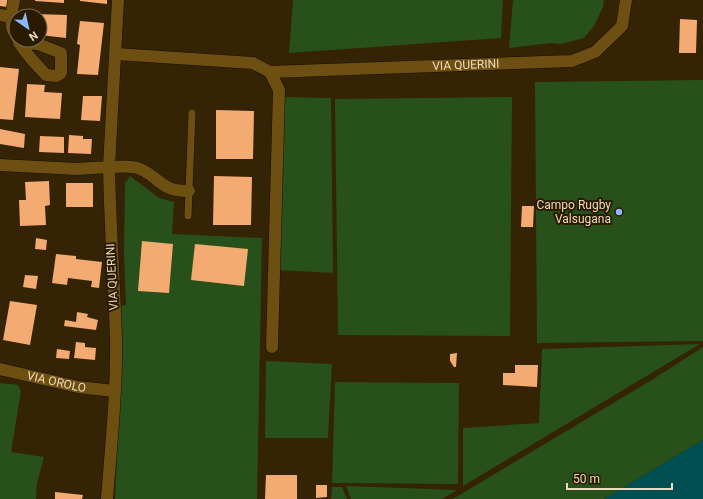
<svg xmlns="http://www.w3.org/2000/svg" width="703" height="499" viewBox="0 0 703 499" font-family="Roboto,sans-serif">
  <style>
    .green { fill: #28501a }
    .water { fill: #005053 }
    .building { fill: #f3ab71 }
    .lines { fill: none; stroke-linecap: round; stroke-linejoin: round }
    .service-casing { stroke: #180e01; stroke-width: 8 }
    .minor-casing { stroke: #180e01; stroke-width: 13 }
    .tertiary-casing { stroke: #180e01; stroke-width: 13 }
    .service { stroke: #6e4f12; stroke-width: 7 }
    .minor { stroke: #6e4f12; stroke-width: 12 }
    .tertiary { stroke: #6e4f12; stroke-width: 12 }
    .poi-dot { fill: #8db9fc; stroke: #2a1a00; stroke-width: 1.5 }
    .labels { text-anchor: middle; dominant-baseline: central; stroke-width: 4; stroke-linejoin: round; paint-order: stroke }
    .street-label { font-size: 12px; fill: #eddbbf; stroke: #2a1a00 }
    .poi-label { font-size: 12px; fill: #eddbbf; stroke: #2a1a00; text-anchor: end }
  </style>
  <rect width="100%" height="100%" fill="#342305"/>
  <!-- green -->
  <g class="green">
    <path d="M293,0H503L501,38L289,53Z"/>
    <path d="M513,0H604L603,7L594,26L584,38L561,44L551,43L509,48Z"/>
    <path d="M703,80V341L537,343L535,82Z"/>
    <path d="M284,97L331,98L333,273L279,270Z"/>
    <path d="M512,97L510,336L338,335L335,99Z"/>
    <path d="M130,176L159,198L174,202L172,234L262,238L257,499H115L119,405L118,306L126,305L124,251L125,183Z"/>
    <path d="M700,344L463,486V428L539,423L542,349Z"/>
    <path d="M703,347V440L604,499H453L650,381Z"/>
    <path d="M266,361L332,364L328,438H265Z"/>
    <path d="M335,382L459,383L458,484L332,483Z"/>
    <path d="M0,383L18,385L21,391L11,452L44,457L37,483L36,499H0Z"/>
    <path d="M346,486L457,490L442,499H351Z"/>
    <path d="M332,487H342L347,499H331Z"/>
  </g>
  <!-- water -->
  <path class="water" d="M703,440V499H604Z"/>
  <!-- building -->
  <g class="building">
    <path d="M0,0H8L7,7L0,6Z"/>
    <path d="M35,0H64V3L35,1Z"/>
    <path d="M80,0H107V4L80,1Z"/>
    <path d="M36,14L67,15L66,38L40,35V16H36Z"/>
    <path d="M680,19L697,20L696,53H679Z"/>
    <path d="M80,21L104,23L98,75L77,74L80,45L77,44Z"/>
    <path d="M0,67L19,69L13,120L0,119Z"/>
    <path d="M27,84L45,85L44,92L62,93L60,119L25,117Z"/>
    <path d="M83,96H102L100,121L81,120Z"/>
    <path d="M216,110L254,111L253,159H216Z"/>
    <path d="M0,129L25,134L24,148L0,144Z"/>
    <path d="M69,135L83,136V139H92L91,154L68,153Z"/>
    <path d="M40,136L64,137V153L39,152Z"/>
    <path d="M214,176L252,177L251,225H213Z"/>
    <path d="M49,181L50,205L45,206L46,225L20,226L19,200H26L25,182Z"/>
    <rect x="66" y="183" width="27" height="24"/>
    <path d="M522,206H534L533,227H521Z"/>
    <path d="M36,238L47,240L46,250L35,249Z"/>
    <path d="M142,241L173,244L169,293L138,291Z"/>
    <path d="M195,244L248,249L244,286L191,280Z"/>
    <path d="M56,254L76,256V259L102,262L99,288L91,287L92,281L68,278L67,285L52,283Z"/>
    <path d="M25,275L38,276L36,289L23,287Z"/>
    <path d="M10,301L37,305L30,345L3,340Z"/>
    <path d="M77,312L88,314L87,317L98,320L96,330L64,326L65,320L76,322Z"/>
    <path d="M76,342L85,343V347L96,348L95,360L74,358Z"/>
    <path d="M57,349L70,351L69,359L56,358Z"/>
    <path d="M457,353L456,367H454L450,361V354Z"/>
    <path d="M515,365H538L537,387L503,385V373H515Z"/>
    <path d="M266,475H297V499H265Z"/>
    <path d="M316,485H327V497L316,498Z"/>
    <path d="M55,492L83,495L82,499H55Z"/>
  </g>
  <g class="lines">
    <defs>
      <path id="service" d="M188,216L192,113"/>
      <g id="minor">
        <path d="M0,15L11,17L14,0"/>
        <path d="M11,17L12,28L16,36"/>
        <path d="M18,40C25,54 36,64 46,75L56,76L61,73V53L38,44L19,43"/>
        <path d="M116,54L253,63L270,72L279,90L272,347"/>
        <path id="s1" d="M270,72L572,61L595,52L622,26L626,0"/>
        <path id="s2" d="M0,369L78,387L114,391"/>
        <path d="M107,499C111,446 117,390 116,337C114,280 110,224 109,167C119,167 130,165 140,169C161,178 161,192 189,191"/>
      </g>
      <path id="tertiary" d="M0,165L76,169L109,167L118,0"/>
    </defs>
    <!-- service casing -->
    <use href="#service" class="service-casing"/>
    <!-- minor casing -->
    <use href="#minor" class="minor-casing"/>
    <!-- tertiary casing -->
    <use href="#tertiary" class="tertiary-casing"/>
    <!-- service -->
    <use href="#service" class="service"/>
    <!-- minor -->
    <use href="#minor" class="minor"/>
    <!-- tertiary -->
    <use href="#tertiary" class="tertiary"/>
  </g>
  <!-- markers -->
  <circle class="poi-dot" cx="619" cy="212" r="4"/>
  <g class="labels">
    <!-- street labels -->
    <g class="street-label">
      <text stroke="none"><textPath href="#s1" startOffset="196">VIA QUERINI</textPath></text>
      <text transform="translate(112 277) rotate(-93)">VIA QUERINI</text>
      <text stroke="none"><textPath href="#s2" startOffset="58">VIA OROLO</textPath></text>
    </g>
    <!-- poi labels -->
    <g class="poi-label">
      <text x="611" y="205">Campo Rugby<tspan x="611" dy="14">Valsugana</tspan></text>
    </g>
  </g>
  <!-- north arrow -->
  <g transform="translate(28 28) rotate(146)"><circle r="19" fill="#2a1a00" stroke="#78674c"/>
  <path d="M0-3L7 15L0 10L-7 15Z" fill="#8db9fc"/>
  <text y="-6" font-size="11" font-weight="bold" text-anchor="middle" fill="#eddbbf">N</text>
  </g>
  <!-- scale -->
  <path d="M567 483v6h105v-6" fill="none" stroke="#eddbbf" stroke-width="2"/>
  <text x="573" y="483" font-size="12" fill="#eddbbf" stroke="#2a1a00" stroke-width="3" paint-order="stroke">50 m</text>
</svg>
